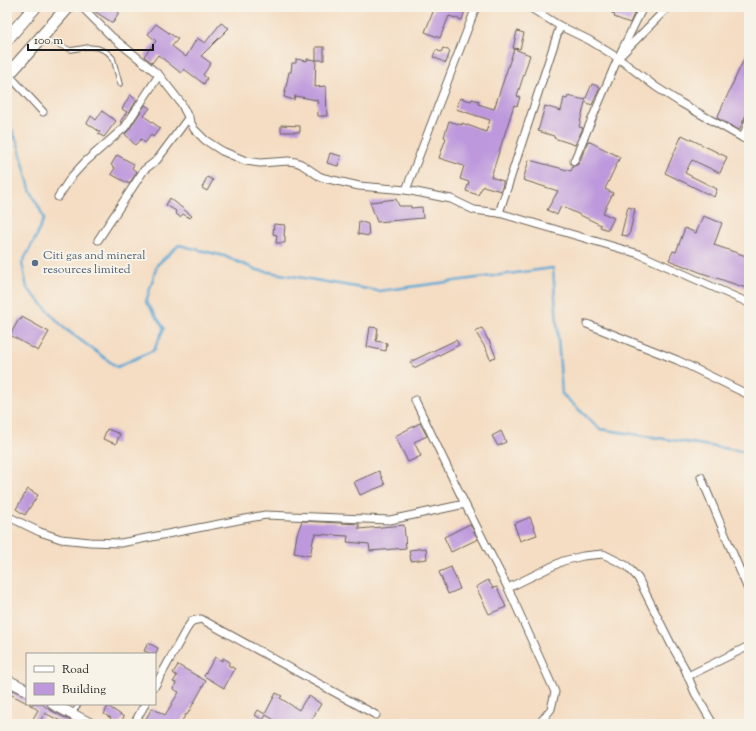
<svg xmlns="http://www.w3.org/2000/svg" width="756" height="731" viewBox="0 0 756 731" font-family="'Sorts Mill Goudy',serif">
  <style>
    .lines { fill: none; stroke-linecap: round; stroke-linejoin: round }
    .stream { stroke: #5ba7d4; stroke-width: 2.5 }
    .building { fill: #bd98dc }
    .service-casing { stroke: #686056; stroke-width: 5.5 }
    .minor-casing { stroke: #686056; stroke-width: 9 }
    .secondary-casing { stroke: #686056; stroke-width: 12 }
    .trunk-casing { stroke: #686056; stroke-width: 14 }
    .service { stroke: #fff; stroke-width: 3.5 }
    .minor { stroke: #fff; stroke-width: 7 }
    .secondary { stroke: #fff; stroke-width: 10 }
    .trunk { stroke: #fff; stroke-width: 12 }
    .service-dot { fill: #5c6f8a; stroke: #f7f3e8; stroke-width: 1.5 }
    .labels { text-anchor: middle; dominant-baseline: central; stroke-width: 4; stroke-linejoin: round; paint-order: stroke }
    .service-label { font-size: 12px; fill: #4e5e75; stroke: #f7f3e8; text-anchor: start }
  </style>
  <rect width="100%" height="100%" fill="#f7f3e8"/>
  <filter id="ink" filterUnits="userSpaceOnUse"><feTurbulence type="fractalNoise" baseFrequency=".025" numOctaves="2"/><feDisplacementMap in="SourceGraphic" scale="8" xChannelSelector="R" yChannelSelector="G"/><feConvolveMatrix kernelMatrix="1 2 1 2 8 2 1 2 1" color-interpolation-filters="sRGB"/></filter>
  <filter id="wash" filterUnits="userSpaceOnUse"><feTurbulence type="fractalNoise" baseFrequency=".012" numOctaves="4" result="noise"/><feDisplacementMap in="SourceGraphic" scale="16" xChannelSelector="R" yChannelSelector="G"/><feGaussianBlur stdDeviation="0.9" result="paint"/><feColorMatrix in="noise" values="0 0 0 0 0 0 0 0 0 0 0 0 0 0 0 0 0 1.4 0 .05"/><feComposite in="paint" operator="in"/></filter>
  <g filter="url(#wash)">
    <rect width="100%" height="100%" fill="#f4ddc3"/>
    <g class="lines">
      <!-- stream -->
      <path class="stream" d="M7,119L18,144L30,189L44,218L35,239L22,263L27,288L64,328L117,367L154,350L164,328L146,302L157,265L179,245L224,256L257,270L379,291L553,268L562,394L600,429L749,452"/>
    </g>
    <g id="blocks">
      <!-- building -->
      <g class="building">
        <path d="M97,7H111L119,12L113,23L94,11Z"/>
        <path d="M435,7H466L462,20L449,16L440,38L425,32Z"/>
        <path d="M614,7H637L630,23L614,17L615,15L612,14Z"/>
        <path d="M221,23L229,28L201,56L211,63L203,75L207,78L204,84L184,69L181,73L158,55L152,63L144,56L156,41L148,34L156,24L178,39L172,46L186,57L197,38L205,43Z"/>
        <path d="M517,31L524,33L520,49L513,48Z"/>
        <rect x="316" y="47" width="8" height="13"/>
        <path d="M443,48L450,51L446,63L433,57L436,50L441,52Z"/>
        <path d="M749,48V108L739,130L717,118Z"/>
        <path d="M514,49L530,55L517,96L520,97L517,106L514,105L491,177L503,181V184L501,191L483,186L478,195L466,191L469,182L460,179L464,166L439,158L446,138L444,137L449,121L462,125V123L486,132L490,120L456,109L460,98L471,101L472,99L479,101L478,104L494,109Z"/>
        <path d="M296,59L307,61V59L316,60L315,87L326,86L327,116H318L317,100L295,96L294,100L284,97L289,72H291L292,63H296Z"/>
        <path d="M592,84L600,87L592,105L585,102L579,127L583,128L575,145L554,138V136L538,131L545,106L561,111L564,98L567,99L568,96L585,100Z"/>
        <path d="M130,95L137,100L122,123L120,122L127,112L122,109Z"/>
        <path d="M145,105L150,108L144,116L160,128L153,137L151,135L145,143L141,139L135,145L125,134L129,130Z"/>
        <path d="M102,111L116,121L104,137L98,134L100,132L87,123L91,116L96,120Z"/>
        <path d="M281,125L300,126V132H281Z"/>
        <path d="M682,135L727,157L720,173L692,160L685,173L717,189L714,197L665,173Z"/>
        <path d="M588,141L620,157L605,189L613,193L603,213L614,218L608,230L600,227L601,225L561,206L557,215L547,210L558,191L523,180L529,160L571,171L573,166L577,165L579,163Z"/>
        <path d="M330,153L341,156L338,166L327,163Z"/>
        <path d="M117,155L134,164L132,168L137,172L129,184L111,174L115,168L111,165Z"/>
        <path d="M207,177L213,180L207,191L202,188Z"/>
        <path d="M170,198L192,216L190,218L183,214L180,217L175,213L176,211L166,205Z"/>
        <path d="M396,199L399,206H411V208L422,207L423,218L377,222L370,202Z"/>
        <path d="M628,207L635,209L629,236L621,235Z"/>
        <path d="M703,216L722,223L714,245L749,257V289L702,273L669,260L673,251L676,252L685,228L696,233Z"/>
        <path d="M359,221L368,224L369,236L358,234Z"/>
        <path d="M274,224L285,225L284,236H285V243H276L277,235L273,234Z"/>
        <path d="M22,317L49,332L38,351L10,335L19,319L21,320Z"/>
        <path d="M370,327L378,328L376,341L387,343L386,351L367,347Z"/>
        <path d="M482,328L488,340H489L496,357L490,359L486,349L475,331Z"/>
        <path d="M456,340L459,345L414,368L410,362Z"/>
        <path d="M420,423L427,436L414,442L421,456L408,462L395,436Z"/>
        <path d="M107,429L120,434L116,444L103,439Z"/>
        <path d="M501,431L506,442L498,446L492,436Z"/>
        <path d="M379,471L385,485L360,495L354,482Z"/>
        <path d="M28,489L38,495L25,515L16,509Z"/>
        <path d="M530,517L537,535L520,541L514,524Z"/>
        <path d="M302,521L359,524V529L404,525L406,548L370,551L369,544L347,542L348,536L315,534V536H314L310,556L294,553L297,534Z"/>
        <path d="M470,524L478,539L451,552L444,537Z"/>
        <path d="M426,548L427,559L411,561L409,550Z"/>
        <path d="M451,567L460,589L448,594L439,572Z"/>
        <path d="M488,580L493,588L497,587L506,607L489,614L476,587Z"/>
        <path d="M148,643L158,648L155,655L144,651Z"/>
        <path d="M215,657L222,661L223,658L230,662L228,665L235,669L224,688L204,676Z"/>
        <path d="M178,665L206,681L187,715L186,714L180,724H143L152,708L165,715L179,692L173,689L176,683L173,682L177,676L173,673Z"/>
        <path d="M10,689L27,696V703L8,693Z"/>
        <path d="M276,693L282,696L280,698L299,710L307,697L308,698L309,696L321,704L309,724H281L266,715L263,720L255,715L258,710L265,714Z"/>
        <path d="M29,704H42L50,710L77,724H66L45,713L38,724H30L38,710Z"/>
        <path d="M108,706L124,717L119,724H116L110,720L111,718L104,714Z"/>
      </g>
    </g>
  </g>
  <g filter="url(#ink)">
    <use href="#blocks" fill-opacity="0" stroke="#686056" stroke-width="1"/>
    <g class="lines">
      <defs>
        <g id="service">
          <path d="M43,39L71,50L88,47L98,48L107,52L113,58L120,84"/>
          <path d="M73,713L79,704"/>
        </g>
        <g id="minor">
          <path d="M82,7L111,36L159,75L181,103L194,129L205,140L222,151L246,161L260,163L288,161L296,162L301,164L319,176L324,178L359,186L406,190L451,199L474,210L499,213L639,254L749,303"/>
          <path d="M529,7L560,26L589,40L618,58L656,87L681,103L743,138"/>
          <path d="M622,54L668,7"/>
          <path d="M8,74L43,112"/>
          <path d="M749,120L743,138L749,141"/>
          <path d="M574,161L618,58L643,7"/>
          <path d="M406,190L476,7"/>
          <path d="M58,197L72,176L84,163L125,127L159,75"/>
          <path d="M499,213L560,26"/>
          <path d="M98,240L144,170L157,160L189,117"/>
          <path d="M587,324L677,360L749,395"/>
          <path d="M415,400L465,504L508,588L555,692L551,709L539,724"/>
          <path d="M701,477L749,592"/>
          <path d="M7,516L40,532L61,539L90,542L121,543L265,515L390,520L465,504"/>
          <path d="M508,588L563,561L583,556L603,554L627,566L638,578L671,644L684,667L695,693L713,724"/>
          <path d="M688,676L749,646"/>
          <path d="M155,686L186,630L192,621L201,619L376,715"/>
          <path d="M134,724L145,704"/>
        </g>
        <g id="secondary">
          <path d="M7,680L27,690"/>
          <path d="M53,704L91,724"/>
        </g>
        <g id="trunk">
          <path d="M7,39L35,7"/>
          <path d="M7,76L68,7"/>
        </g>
      </defs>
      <!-- service casing -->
      <use href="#service" class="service-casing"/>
      <!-- minor casing -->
      <use href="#minor" class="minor-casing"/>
      <!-- secondary casing -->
      <use href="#secondary" class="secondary-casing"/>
      <!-- trunk casing -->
      <use href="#trunk" class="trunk-casing"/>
      <!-- service -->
      <use href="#service" class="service"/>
      <!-- minor -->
      <use href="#minor" class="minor"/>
      <!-- secondary -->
      <use href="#secondary" class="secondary"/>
      <!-- trunk -->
      <use href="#trunk" class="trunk"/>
    </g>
  </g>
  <!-- markers -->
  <circle class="service-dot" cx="35" cy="263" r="4"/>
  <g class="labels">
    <!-- service labels -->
    <g class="service-label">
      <text x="43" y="256">Citi gas and mineral<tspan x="43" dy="14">resources limited</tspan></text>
    </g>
  </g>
  <!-- margin -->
  <rect width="756" height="731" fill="none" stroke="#f7f3e8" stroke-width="24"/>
  <!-- legend -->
  <rect x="26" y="653" width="130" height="52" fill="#f7f3e8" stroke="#9f9d96"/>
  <rect x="34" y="666" width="20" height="6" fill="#ffffff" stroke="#9f9d96"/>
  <text x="62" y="673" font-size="12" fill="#1c1c1c">Road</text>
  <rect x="34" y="683" width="20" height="12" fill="#bd98dc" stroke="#9f9d96"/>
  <text x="62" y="693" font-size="12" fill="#1c1c1c">Building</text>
  <!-- scale -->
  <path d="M28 44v6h125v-6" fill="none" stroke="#1c1c1c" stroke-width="2"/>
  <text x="34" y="44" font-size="12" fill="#1c1c1c" stroke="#f7f3e8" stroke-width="3" paint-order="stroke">100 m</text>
</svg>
